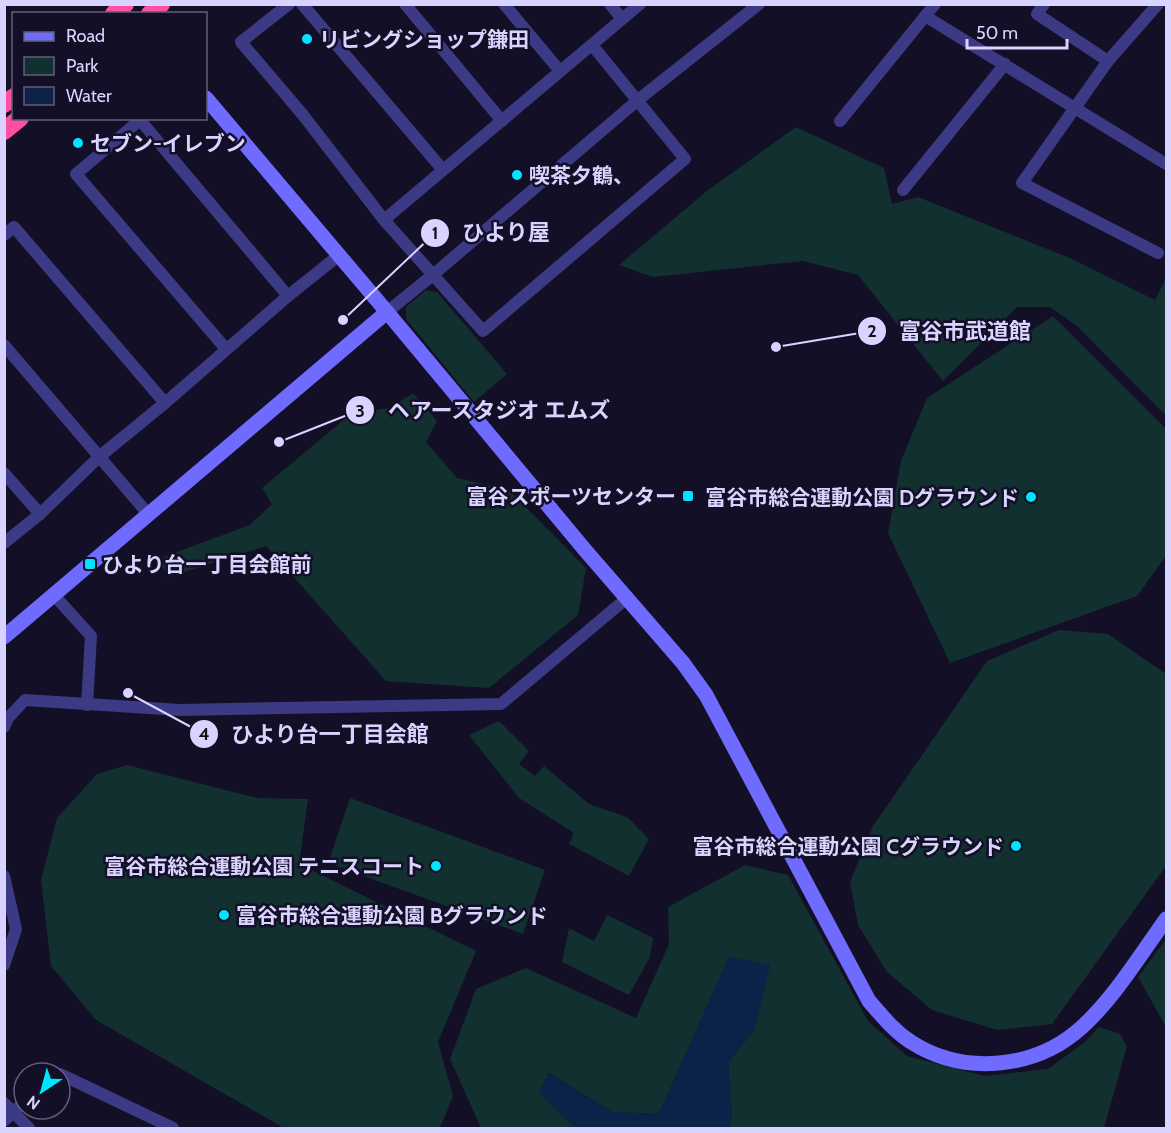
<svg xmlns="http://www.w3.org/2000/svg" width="1171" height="1133" viewBox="0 0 1171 1133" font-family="Cabin,'Noto Sans JP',sans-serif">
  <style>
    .green { fill: #12302f }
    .water { fill: #0c2248 }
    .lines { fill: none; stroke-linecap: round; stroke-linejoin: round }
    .street { stroke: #3d3a85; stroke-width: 12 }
    .secondary { stroke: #6f6bff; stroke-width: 15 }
    .highway { stroke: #ff4fa3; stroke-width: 18 }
    .poi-dot { fill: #00e5ff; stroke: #130f26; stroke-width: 2 }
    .labels { text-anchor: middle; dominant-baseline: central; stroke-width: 5; stroke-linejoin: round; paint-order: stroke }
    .poi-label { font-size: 21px; font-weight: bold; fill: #d9d4ff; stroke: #130f26; text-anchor: start }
    .leader { fill: none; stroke: #d9d4ff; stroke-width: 2 }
    .callout-dot { fill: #d9d4ff; stroke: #130f26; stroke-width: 2 }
    .mark-label { font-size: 18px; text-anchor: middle; font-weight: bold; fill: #111 }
    .callout-label { font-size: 22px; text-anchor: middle; font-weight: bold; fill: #d9d4ff; stroke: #130f26; stroke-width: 5; stroke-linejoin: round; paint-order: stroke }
  </style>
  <rect width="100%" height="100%" fill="#130f26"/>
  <!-- green -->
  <g class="green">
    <path d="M796,127L884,168L892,204L918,197L1072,259L1155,300L1166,278V416L1078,327L1050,307H1017L943,381L858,275L803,261L653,277L619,265L708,190Z"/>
    <path d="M426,290L437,292L507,374L474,402L406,319V307Z"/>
    <path d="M1053,316L1166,429V556L1137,596L950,663L888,533L901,461L927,398Z"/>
    <path d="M413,393L437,421L426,442L457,478L509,490L586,568L578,615L489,688L386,681L266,546L168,577L158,559L250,525L272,504L262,488L352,413L390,408Z"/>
    <path d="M1059,630L1108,634L1166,674V866L1052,1024L997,1030L932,1010L887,972L858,925L850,882L873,826L987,661Z"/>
    <path d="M499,721L529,751L519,764L535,776L544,766L589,804L627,817L649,839L629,876L569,844L574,833L519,798L469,735Z"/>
    <path d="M127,765L257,798L308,799L299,864L476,951L438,1042L453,1096L440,1128H284L96,1020L51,966L41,880L57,818L97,774Z"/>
    <path d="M350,798L545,870L523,934L328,863Z"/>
    <path d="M745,865L788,875L868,1021L907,1056L985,1076L1048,1069L1085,1042L1099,1027L1120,1034L1127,1046L1104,1128H729L732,1116L728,1062L755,1029L729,957L659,1114L612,1112L549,1073L569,1121L575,1128H481L450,1059L476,989L526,968L636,1018L669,944L668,907Z"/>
    <path d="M607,915L653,938L650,957L629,995L562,962L569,928L594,941Z"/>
    <path d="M1166,939V1027L1138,977Z"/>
  </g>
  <!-- water -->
  <path class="water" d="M729,957L770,965L755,1029L728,1062L732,1116L729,1128H575L539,1093L548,1073L612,1112L659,1114Z"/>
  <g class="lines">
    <!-- street -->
    <g class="street">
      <path d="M289,4L241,42L303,115L384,220L483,331L685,159L592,45"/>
      <path d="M302,4L443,170"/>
      <path d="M405,4L502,121"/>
      <path d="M504,4L560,71"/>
      <path d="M610,4L622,19"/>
      <path d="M1044,4L1037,14L1108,61"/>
      <path d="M925,16L1166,164"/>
      <path d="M840,121L935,4"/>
      <path d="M903,190L1005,64"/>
      <path d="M384,220L640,4"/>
      <path d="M4,235L14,227L165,403"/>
      <path d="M1158,253L1022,183L1108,61L1158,4"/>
      <path d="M288,296L338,256"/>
      <path d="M387,312L434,274L638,100L759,4"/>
      <path d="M4,345L149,515"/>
      <path d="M4,473L40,514"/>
      <path d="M4,543L40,514L99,457L165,403L288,296L140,120L76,174L226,349"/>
      <path d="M53,594L91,636L87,705"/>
      <path d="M4,727L8,718L25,700L180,710L501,704L627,598"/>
      <path d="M4,876L16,929L4,965"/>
      <path d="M60,1074L173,1128"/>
      <path d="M4,1103L29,1128"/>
      <path d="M4,1121L24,1102"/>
    </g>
    <!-- secondary -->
    <g class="secondary">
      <path d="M206,98L387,312L585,550L683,663L706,695L869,1001C882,1016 894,1031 911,1042C964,1076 1036,1069 1082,1027C1114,998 1141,954 1166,919"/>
      <path d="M4,637L387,312"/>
    </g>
    <!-- highway -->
    <g class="highway">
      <path d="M114,14L125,4"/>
      <path d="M150,14L161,4"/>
      <path d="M4,104L14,97"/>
      <path d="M4,131L20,118"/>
    </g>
  </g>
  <!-- markers -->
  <g class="poi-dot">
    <circle cx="307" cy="39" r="6"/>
    <circle cx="78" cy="143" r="6"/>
    <circle cx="517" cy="175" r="6"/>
    <rect x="682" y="490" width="12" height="12" rx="3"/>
    <circle cx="1031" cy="497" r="6"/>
    <rect x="84" y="558" width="12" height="12" rx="3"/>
    <circle cx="1016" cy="846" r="6"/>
    <circle cx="436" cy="866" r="6"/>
    <circle cx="224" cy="915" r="6"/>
  </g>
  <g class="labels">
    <!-- poi labels -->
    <g class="poi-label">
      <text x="319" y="39">リビングショップ鎌田</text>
      <text x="90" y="143">セブン-イレブン</text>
      <text x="529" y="175">喫茶夕鶴、</text>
      <text x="676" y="496" text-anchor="end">富谷スポーツセンター</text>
      <text x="1019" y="497" text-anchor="end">富谷市総合運動公園 Dグラウンド</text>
      <text x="102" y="564">ひより台一丁目会館前</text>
      <text x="1004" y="846" text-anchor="end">富谷市総合運動公園 Cグラウンド</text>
      <text x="424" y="866" text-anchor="end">富谷市総合運動公園 テニスコート</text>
      <text x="236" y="915">富谷市総合運動公園 Bグラウンド</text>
    </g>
  </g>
  <!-- callouts -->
  <path class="leader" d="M343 320L435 233M776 347L872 331M279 442L360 410M128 693L204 734"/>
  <g class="callout-dot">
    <circle cx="343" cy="320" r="6"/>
    <circle cx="776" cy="347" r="6"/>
    <circle cx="279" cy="442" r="6"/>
    <circle cx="128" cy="693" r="6"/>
    <circle cx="435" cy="233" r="15"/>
    <circle cx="872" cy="331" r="15"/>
    <circle cx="360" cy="410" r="15"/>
    <circle cx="204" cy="734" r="15"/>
  </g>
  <g class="mark-label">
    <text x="435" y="239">1</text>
    <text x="872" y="337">2</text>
    <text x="360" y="417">3</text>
    <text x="204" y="740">4</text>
  </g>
  <g class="callout-label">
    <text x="506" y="240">ひより屋</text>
    <text x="965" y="339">富谷市武道館</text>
    <text x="499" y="418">ヘアースタジオ エムズ</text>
    <text x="330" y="742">ひより台一丁目会館</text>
  </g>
  <!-- border -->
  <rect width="1171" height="1133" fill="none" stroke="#d9d4ff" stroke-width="12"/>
  <!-- legend -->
  <rect x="12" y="12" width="195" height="108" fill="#130f26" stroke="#625e7d" stroke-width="1.5"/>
  <rect x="24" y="32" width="30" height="9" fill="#6f6bff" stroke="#625e7d" stroke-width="1.5"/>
  <text x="66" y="42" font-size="18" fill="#d9d4ff">Road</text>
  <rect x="24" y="57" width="30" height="18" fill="#12302f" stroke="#625e7d" stroke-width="1.5"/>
  <text x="66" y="72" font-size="18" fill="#d9d4ff">Park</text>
  <rect x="24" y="87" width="30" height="18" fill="#0c2248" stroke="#625e7d" stroke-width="1.5"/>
  <text x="66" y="102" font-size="18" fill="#d9d4ff">Water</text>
  <!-- north arrow -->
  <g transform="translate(42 1091) rotate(216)"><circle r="28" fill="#130f26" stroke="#625e7d" stroke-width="1.5"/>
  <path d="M0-4.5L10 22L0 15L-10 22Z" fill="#00e5ff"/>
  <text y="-9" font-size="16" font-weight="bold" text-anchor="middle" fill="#d9d4ff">N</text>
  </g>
  <!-- scale -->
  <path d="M967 39v9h100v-9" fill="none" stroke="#d9d4ff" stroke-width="3"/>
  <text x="976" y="39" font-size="18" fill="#d9d4ff" stroke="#130f26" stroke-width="4.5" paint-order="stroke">50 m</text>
</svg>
